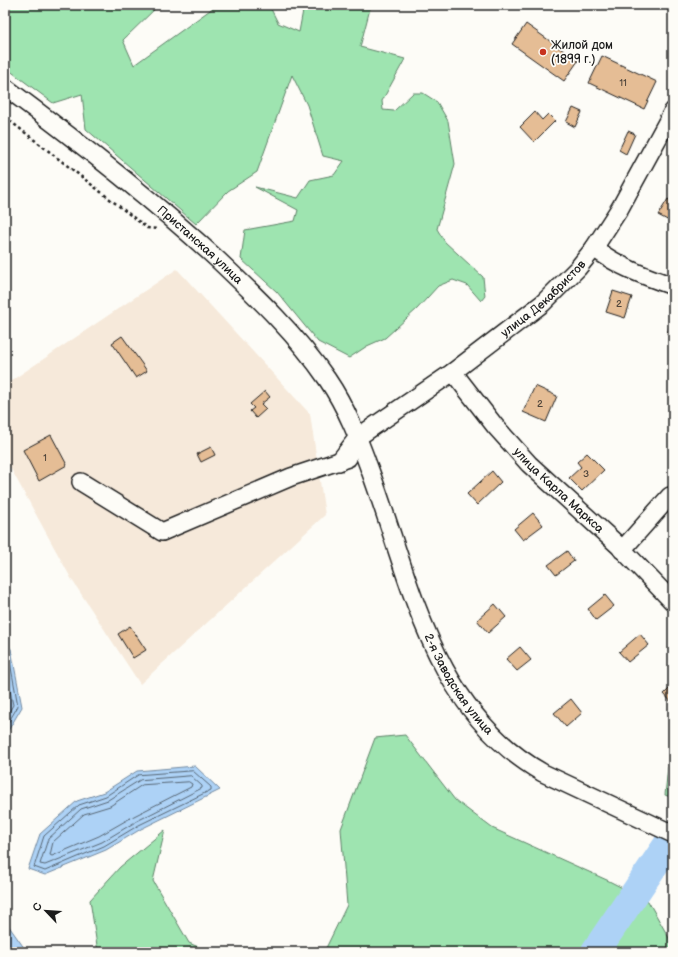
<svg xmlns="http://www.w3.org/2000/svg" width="678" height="957" viewBox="0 0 678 957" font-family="'Balsamiq Sans',sans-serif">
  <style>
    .built { fill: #f6e9da }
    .green { fill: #9ee4b0; stroke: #5d8066 }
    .water { fill: #add2f6; stroke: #73899f }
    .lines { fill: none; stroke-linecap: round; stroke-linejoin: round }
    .shore { stroke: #566573; stroke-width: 1 }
    .river { stroke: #add2f6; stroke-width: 29 }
    .building { fill: #e5bd95; stroke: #1c1c1c }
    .minor-casing { stroke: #1c1c1c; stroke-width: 20 }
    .path { stroke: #1c1c1c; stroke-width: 2.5; stroke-dasharray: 3 3; stroke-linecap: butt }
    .minor { stroke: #fdfcf7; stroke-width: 17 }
    .poi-dot { fill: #c8321e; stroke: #fdfcf7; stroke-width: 1.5 }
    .labels { text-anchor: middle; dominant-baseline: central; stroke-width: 3.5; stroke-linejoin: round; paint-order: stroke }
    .number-label { font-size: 10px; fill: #4e443a }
    .poi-label { font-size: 12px; fill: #1c1c1c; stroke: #fdfcf7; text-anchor: start }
    .street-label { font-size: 12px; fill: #1c1c1c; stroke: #fdfcf7 }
  </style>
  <rect width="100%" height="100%" fill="#fdfcf7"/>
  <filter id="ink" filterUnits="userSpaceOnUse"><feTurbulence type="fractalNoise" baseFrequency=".025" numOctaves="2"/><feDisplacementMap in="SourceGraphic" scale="8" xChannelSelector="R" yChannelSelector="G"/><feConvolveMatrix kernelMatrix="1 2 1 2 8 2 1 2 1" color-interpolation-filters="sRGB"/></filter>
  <g filter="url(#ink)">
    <!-- built -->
    <path class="built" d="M177,269L310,414L325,515L140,684L72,580L5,458V385Z"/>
    <!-- green -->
    <g class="green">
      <path d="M5,5H159L123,40L134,65L217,5H269L278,23L299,32L304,5H371L360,47L405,59L382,101L383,110L394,111L413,93H423L437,102L448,121L455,164L437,229L445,242L483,277L485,296L481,301L467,285L453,280L438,286L417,309L385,338L367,346L349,358L318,342L277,292L241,259L245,230L295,221L298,210L255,187L298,198L310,180L334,175L344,161L323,156L307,105L292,75L257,172L228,191L196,224L86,129L82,94L53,103L5,67Z"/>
      <path d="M405,735L455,800L492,828L609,881L648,901L673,945V952H317L326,948L347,905L341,829L375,738Z"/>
      <path d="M673,763V798L665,795L668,767Z"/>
      <path d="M165,830L153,881L189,943L210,952H98L90,900L120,867Z"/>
    </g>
    <!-- water -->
    <g class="water">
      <path d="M5,641L11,649L22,707L5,736Z"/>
      <path d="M195,766L220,790L141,829L106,850L45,875L28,869L40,834L77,801L104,792L137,771Z"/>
      <path d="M5,922L8,925L27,952H5Z"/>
    </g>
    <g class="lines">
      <!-- shore -->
      <g class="shore">
        <path d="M5,647L8,651L18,706L5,728"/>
        <path d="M5,665L13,705L5,719"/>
        <path d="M193,771L211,787V790L139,825L104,846L45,871L34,867L44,836L79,805L106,796L138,775Z"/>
        <path d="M191,776L202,786V788L137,821L102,842L45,865L40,864L48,839L81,809L108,800L140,780Z"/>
        <path d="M189,782L192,784L191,787L134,816L99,836L52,856L50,855L53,842L84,814L110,806L142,785Z"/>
      </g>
      <!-- river -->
      <path class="river" d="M595,952L673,837"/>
    </g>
    <!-- building -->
    <g class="building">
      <path d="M526,24L578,61L564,81L512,44Z"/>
      <path d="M602,56L657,82L644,109L589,83Z"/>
      <path d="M573,108L582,112L575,127L566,122Z"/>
      <path d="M535,112L542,120L548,114L555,121L534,142L520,127Z"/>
      <path d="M628,131L635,134L626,154L619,150Z"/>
      <path d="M668,199L673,202V223L658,215Z"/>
      <path d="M613,291L632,297L625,318L606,312Z"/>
      <path d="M673,317V336L667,334Z"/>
      <path d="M122,336L147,371L136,378L112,343Z"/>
      <path d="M535,386L557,396L546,422L523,412Z"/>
      <path d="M265,391L270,397L261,404L266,409L256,418L250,411L254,408L250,404Z"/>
      <path d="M51,435L67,465L39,481L23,450Z"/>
      <path d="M211,447L215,455L201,462L197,454Z"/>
      <path d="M587,453L604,470L582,491L569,478L581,467L577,462Z"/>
      <path d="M492,471L501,482L477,505L467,494Z"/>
      <path d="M533,513L543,525L523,540L514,529Z"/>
      <path d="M567,551L574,561L556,575L548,565Z"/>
      <path d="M605,595L614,606L596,620L588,609Z"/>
      <path d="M495,604L506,617L488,633L477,620Z"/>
      <path d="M130,626L146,650L133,658L118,634Z"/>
      <path d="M640,634L649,645L628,662L619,652Z"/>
      <path d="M520,647L531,660L517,671L506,659Z"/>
      <path d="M673,685V704L664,694Z"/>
      <path d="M571,699L582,713L566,727L554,713Z"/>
    </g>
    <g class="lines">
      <defs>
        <g id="minor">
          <path id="s1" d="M5,87C79,142 151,198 218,260C257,297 297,335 327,379C347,408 359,440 371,473C411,582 433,711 543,773L673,834"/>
          <path d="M594,248C619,267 644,276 673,286"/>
          <path id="s2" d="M453,372L495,426L529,464L619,546L673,602"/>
          <path id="s3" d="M339,462L358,437L453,372L543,303L578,268L594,248L620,208L673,111"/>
          <path d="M81,482L162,532L291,477L348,458"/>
          <path d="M622,550L670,496"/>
        </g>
      </defs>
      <!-- minor casing -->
      <use href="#minor" class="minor-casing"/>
      <!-- path -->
      <path class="path" d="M5,117L147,228L158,229"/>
      <!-- minor -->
      <use href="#minor" class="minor"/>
    </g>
  </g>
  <!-- markers -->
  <circle class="poi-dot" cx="543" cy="52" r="4"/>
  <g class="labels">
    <!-- number labels -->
    <g class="number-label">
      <text x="623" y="83">11</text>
      <text x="619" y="304">2</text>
      <text x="540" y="404">2</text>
      <text x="45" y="458">1</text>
      <text x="586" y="474">3</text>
    </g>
    <!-- poi labels -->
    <g class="poi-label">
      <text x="551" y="45">Жилой дом<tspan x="551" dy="14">(1899 г.)</tspan></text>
    </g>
    <!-- street labels -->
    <g class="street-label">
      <text stroke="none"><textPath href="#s1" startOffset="251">Пристанская улица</textPath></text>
      <text stroke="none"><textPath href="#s3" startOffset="263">улица Декабристов</textPath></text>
      <text stroke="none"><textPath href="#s2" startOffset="159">улица Карла Маркса</textPath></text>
      <text stroke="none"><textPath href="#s1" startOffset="770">2-я Заводская улица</textPath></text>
    </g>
  </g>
  <!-- margin -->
  <rect width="678" height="957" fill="none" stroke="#fdfcf7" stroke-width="20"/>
  <rect x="10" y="10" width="658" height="937" fill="none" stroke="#1c1c1c" stroke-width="1.5" filter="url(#ink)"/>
  <!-- north arrow -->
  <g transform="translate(46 911) rotate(295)" stroke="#fdfcf7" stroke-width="3" paint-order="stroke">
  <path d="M0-3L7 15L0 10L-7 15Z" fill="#1c1c1c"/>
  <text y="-6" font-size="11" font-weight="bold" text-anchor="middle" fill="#1c1c1c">С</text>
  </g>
</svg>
